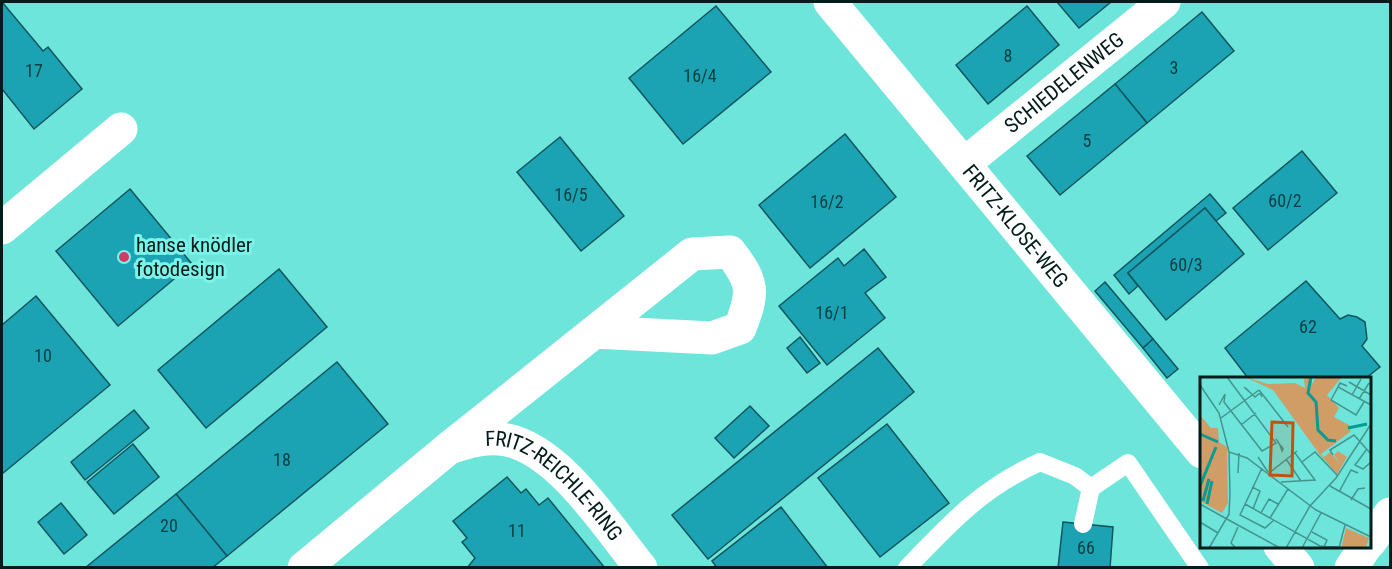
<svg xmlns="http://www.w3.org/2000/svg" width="1392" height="569" viewBox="0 0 1392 569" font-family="'Roboto Condensed',sans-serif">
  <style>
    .building { fill: #1ba3b3; stroke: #10555d; stroke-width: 1.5 }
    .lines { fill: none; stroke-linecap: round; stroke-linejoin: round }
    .lane { stroke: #fff; stroke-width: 18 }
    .street { stroke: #fff; stroke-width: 33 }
    .poi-dot { fill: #cd3e67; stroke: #7cf3e8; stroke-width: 2 }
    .labels { text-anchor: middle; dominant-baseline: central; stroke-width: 6; stroke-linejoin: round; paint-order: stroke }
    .number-label { font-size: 18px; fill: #083e40 }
    .street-label { font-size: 21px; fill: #021c1a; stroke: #7cf3e8 }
    .poi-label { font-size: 21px; fill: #021c1a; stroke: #7cf3e8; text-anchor: start }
    .inset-river { fill: none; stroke: #049c93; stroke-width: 3 }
    .inset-road { fill: none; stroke: #43958e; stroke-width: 1.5 }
    .view { fill: #c6500e; fill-opacity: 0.15; stroke: #c6500e; stroke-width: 3 }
    .inset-edge { fill: none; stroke: #021c1a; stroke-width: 3 }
  </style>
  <rect width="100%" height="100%" fill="#6ee5db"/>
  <!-- building -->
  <g class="building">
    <path d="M2,2L43,51L48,47L82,89L34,129L2,89Z"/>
    <path d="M1057,2H1111L1079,28Z"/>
    <path d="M716,6L771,72L683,144L629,78Z"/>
    <path d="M1027,6L1059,45L988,104L956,65Z"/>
    <path d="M1202,12L1234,51L1147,123L1115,84Z"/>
    <path d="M1115,84L1147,123L1060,195L1027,156Z"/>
    <path d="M845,134L896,197L810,268L759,205Z"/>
    <path d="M560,137L624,216L581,251L517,172Z"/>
    <path d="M1302,151L1337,193L1268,250L1233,208Z"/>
    <path d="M130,189L192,264L118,326L56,251Z"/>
    <path d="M1210,194L1226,213L1216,221L1205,208L1128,273L1138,286L1129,294L1114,275Z"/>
    <path d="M1205,208L1244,254L1166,320L1128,273Z"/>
    <path d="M864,249L886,277L865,293L885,318L827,365L779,306L838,258L844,266Z"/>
    <path d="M279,269L327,327L206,428L158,370Z"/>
    <path d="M1306,281L1340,319L1348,315L1357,317L1365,322L1367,339L1362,346L1380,367L1366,378H1248L1225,348Z"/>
    <path d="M1105,282L1153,339L1143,348L1095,291Z"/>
    <path d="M36,296L110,385L2,474V325Z"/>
    <path d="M800,337L820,363L807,373L787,348Z"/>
    <path d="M1153,339L1178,369L1167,378L1143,348Z"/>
    <path d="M878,348L914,392L708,559L672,515Z"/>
    <path d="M337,362L388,424L227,556L176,494Z"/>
    <path d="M750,406L769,426L734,458L715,438Z"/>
    <path d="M134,410L149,428L85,480L71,462Z"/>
    <path d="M887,424L949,503L880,557L818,478Z"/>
    <path d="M133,444L159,477L114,514L87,482Z"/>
    <path d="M507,477L521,493L526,489L539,505L548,498L605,568H467L475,558L462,542L467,538L453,521Z"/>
    <path d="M176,494L227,556L212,568H85Z"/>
    <path d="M61,503L87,535L64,554L38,522Z"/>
    <path d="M781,507L828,568H717L712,561Z"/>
    <path d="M1063,522L1113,527L1110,568H1058Z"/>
  </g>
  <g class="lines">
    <!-- lane -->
    <g class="lane">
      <path d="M1083,524L1091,488L1128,463L1200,568"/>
      <path d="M907,568C950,523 982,488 1040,462L1075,476L1091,488"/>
    </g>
    <!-- street -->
    <g class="street">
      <path id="s1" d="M830,2L1202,452"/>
      <path id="s2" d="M964,164L1164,2"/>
      <path d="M2,228L121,129"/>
      <path d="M449,448L692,254L730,252C754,283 754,292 740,328L712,338L594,332"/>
      <path d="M1370,542L1390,514"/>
      <path d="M1280,546L1298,568"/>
      <path id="s3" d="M304,568L449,448C467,442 487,436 507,440C560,451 607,526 641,568"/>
      <path d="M1351,568L1366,546"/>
    </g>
  </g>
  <!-- markers -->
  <circle class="poi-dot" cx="124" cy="257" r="6"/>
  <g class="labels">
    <!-- number labels -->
    <g class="number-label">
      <text x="1008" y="55">8</text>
      <text x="1174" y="67">3</text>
      <text x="34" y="70">17</text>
      <text x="700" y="75">16/4</text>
      <text x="1087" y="140">5</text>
      <text x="571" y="194">16/5</text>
      <text x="1285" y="200">60/2</text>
      <text x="827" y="201">16/2</text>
      <text x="1186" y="264">60/3</text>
      <text x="832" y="312">16/1</text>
      <text x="1308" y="326">62</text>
      <text x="43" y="355">10</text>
      <text x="282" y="459">18</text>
      <text x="169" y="525">20</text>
      <text x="517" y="530">11</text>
      <text x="1086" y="547">66</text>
    </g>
    <!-- street labels -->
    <g class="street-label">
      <text stroke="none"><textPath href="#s2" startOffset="129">SCHIEDELENWEG</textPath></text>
      <text stroke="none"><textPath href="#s1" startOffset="291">FRITZ-KLOSE-WEG</textPath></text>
      <text stroke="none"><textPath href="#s3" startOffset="312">FRITZ-REICHLE-RING</textPath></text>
    </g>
    <!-- poi labels -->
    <g class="poi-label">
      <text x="136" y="245">hanse knödler<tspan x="136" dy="24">fotodesign</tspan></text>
    </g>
  </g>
  <!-- overview -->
  <g transform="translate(1200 377)">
    <rect width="171" height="171" fill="#6ee5db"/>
    <path d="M45,0L68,7L95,6L105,11L104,2L112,0V7L116,0H142L127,18L139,31L134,40L151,49L150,55L121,77L124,80L130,75L141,88L134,78L138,74L147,80L137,97L120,78L73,13ZM0,38L11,51H18L19,65L27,70L28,126L22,136L0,124ZM146,151L169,161L166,171H141Z" fill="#d09d66"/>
    <path class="inset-river" d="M111,0L108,16L116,25L118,53L128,63L136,64M148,51L167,47M0,57L18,65M0,109L16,70M3,124L9,102M7,127L12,104"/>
    <path class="inset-road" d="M149,5L171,18M0,8L19,36L29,75L47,81L116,133L171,160M147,9L140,6L138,10L171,28M138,10L131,23L156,38L164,25M59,13L88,50M49,14L44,10L55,20L60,16L62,20M152,18L161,2M159,22L169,6M19,28L25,17L24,25L62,74L76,66L27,0M21,41L59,13M41,48L56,36M76,62L80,68L82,70L83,72L82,74L80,68M167,72L155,88L163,92L171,85M29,75L30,116M133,78L130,73L154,58L171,77M58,80L68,95M86,82L101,104M102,85L115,75L138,99M62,91L40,138L65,151L74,143M38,96L39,76M69,96L97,74M81,105L115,103L95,76M130,109L171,132M52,110L60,114L53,132M139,115L151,93L158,96M151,123L158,112L165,111M0,127L25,141M45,127L120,169L139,170M61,136L69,122L78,127M29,138L30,116M25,141L80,171M70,141L88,112M0,145L18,156M112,155L127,163L124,170M9,171L29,137M36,171L31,166L38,150M86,171L110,129L136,101L171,47M102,171L121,136M139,171L145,148"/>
    <path class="view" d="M72,45L93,46L92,99L70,98Z"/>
    <rect width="171" height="171" class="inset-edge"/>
  </g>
  <!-- border -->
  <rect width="1392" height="569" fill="none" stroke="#021c1a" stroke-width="6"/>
</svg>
